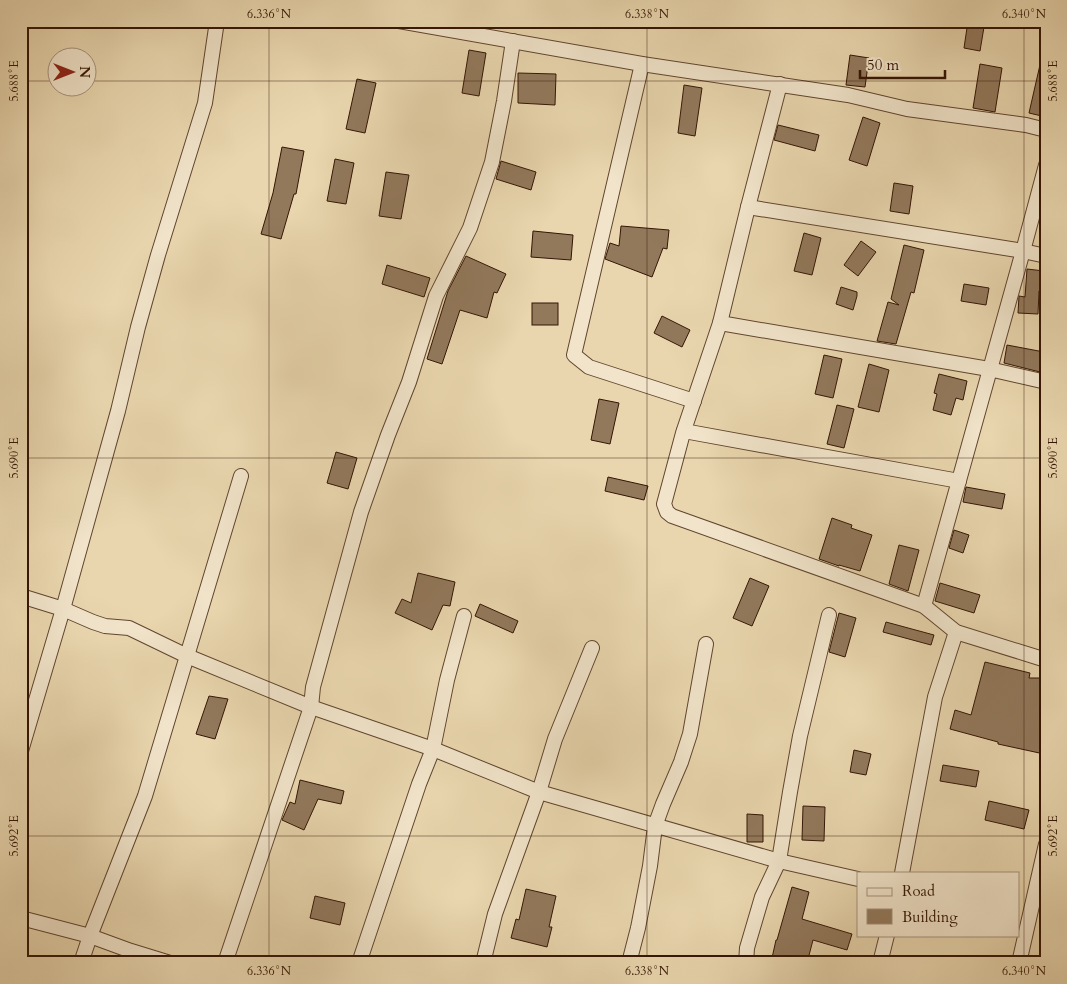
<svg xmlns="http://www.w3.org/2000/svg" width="1067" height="984" viewBox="0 0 1067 984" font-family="Cardo,serif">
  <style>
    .building { fill: #92795c; stroke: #341504 }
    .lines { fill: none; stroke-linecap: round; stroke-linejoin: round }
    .minor-casing { stroke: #61452e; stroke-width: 16 }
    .minor { stroke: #f1e4ca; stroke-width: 14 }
    .ticks { fill: none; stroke: #341504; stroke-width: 1; stroke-opacity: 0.45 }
    .neatline { fill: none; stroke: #341504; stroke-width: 2 }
    .ticks-label { font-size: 12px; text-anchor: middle; fill: #341504 }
  </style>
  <rect width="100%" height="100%" fill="#e9d6ae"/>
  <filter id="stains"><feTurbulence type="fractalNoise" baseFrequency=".004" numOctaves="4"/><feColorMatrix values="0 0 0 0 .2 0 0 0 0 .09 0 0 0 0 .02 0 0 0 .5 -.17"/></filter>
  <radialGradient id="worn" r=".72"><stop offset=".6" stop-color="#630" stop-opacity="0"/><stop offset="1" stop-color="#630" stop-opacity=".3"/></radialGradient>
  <!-- building -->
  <g class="building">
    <path d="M968,21H985L980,51L964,48Z"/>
    <path d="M469,50L486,53L479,96L462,93Z"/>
    <path d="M850,55L869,58L865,87L846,85Z"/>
    <path d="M1042,56H1046V117L1029,113Z"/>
    <path d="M980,64L1002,68L995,112L973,108Z"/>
    <path d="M518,73L556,74L555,105L518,103Z"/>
    <path d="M357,79L376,83L365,133L346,129Z"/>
    <path d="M684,85L702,88L695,136L678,133Z"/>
    <path d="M863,117L880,123L867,166L849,160Z"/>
    <path d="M778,125L819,135L815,151L774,140Z"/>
    <path d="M282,147L304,151L296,194H294L281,239L261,234L273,193Z"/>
    <path d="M335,159L354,163L346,204L327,201Z"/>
    <path d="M501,161L536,172L531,190L496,179Z"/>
    <path d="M386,172L409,175L401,219L379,216Z"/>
    <path d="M894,183L913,186L909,214L890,211Z"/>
    <path d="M621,226L669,230L667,249L663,248L652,277L605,259L610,243L619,246Z"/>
    <path d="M533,231L573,235L571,260L531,257Z"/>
    <path d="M804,233L821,238L812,275L794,271Z"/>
    <path d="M861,241L876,252L858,276L844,265Z"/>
    <path d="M904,245L924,250L914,293L911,292L896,344L877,341L888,302L899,305L891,299Z"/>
    <path d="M466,256L506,274L497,293L494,292L487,318L460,310L442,364L427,359L448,291Z"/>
    <path d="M387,265L430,278L424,297L382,284Z"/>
    <path d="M1027,269L1044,271L1042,291H1039L1038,314L1018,313L1019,296L1025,297Z"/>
    <path d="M964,284L989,288L986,305L961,301Z"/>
    <path d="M841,287L857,292V296L853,310L836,304Z"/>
    <rect x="532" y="303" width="26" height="22"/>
    <path d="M662,316L690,330L682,347L654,333Z"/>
    <path d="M1007,345L1044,352L1040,372L1004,363Z"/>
    <path d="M824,355L842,359L833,398L815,394Z"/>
    <path d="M869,364L889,370L879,412L858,407Z"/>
    <path d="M939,374L967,381L963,400L956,398L951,415L933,410L937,394L934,393Z"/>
    <path d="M599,399L619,403L610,444L591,440Z"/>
    <path d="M837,405L854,409L844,448L827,444Z"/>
    <path d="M336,452L357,458L348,489L327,483Z"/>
    <path d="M608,477L648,486L644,500L605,491Z"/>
    <path d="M966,487L1005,494L1002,509L963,502Z"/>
    <path d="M832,518L852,525L851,528L872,535L860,571L839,565V566L819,559Z"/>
    <path d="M954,530L969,535L963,553L949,548Z"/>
    <path d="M899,545L919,550L908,591L889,584Z"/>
    <path d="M418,573L455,582L450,606L443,605L432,630L395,613L402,599L411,603Z"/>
    <path d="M750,578L769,586L752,626L733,618Z"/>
    <path d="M940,583L980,595L974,613L935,601Z"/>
    <path d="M480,604L518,621L513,633L475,616Z"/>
    <path d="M839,613L856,618L845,657L829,652Z"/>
    <path d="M886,622L934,635L931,645L883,632Z"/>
    <path d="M985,662L1030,673L1029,678H1046V745L1044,754L998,744V742L950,729L955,710L971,715Z"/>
    <path d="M209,696L228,699L215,739L196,734Z"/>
    <path d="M854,750L871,754L866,775L850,772Z"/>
    <path d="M943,765L979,771L976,787L940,781Z"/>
    <path d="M300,780L344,791L341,804L318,799L304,830L282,820L290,802L295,804Z"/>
    <path d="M989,801L1029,810L1024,829L985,820Z"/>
    <path d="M803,806L825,807L824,841L802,840Z"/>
    <path d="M747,814L763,815V842H747Z"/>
    <path d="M792,887L809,892L802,919L852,934L847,950L813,940L807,963H791L772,958L776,940H777Z"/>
    <path d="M526,889L556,896L549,927H552L547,947L511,938L516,919L519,920Z"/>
    <path d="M315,896L345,903L340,925L310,918Z"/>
  </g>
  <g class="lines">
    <defs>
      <g id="minor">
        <path d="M399,21L642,64L848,95L907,109L1026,125L1046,130"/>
        <path d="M642,64L574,355L589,367L694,401"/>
        <path d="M780,84L748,207L720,323L683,433L664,504L667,512L672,516L924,606L956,632L1046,660"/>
        <path d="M748,207L1023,251L1046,256"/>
        <path d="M720,323L989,369L1046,382"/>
        <path d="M684,431L959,481"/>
        <path d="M21,596L63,609L93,622L105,626L129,628L187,656L311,707L433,749L539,792L779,861L858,879"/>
        <path d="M924,606L1023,251L1046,165"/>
        <path d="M21,751L63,609L118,411L138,327L158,255L205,103L217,21"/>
        <path d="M902,873L935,697L956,632"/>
        <path d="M21,918L90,936L131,951L170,963"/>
        <path d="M81,963L90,936L145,796L241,476"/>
        <path d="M225,963L311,707L313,687L361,512L388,435L409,382L436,296L470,228L492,162L504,101L513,41"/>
        <path d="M359,963L419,784L433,749L447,680L464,616"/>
        <path d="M483,963L495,914L539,792L555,739L592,648"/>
        <path d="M629,963L638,928L650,866L655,826L663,804L681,762L690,734L706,644"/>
        <path d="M746,963L747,948L762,897L779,861L790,792L800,736L829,615"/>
        <path d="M880,963L887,935"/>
        <path d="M1019,963L1046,844"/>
      </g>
    </defs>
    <!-- minor casing -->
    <use href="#minor" class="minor-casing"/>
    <!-- minor -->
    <use href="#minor" class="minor"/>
  </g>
  <!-- ticks -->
  <path class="ticks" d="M269,21V963M647,21V963M1024,21V963M21,81H58M88,81H1046M21,458H1046M21,836H1046"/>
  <!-- margin -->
  <rect width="1067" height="984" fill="none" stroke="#e9d6ae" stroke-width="55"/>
  <!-- legend -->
  <rect x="857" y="872" width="162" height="65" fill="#f1e4ca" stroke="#a5917b"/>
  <rect x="867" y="888" width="25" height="8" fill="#f1e4ca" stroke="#a5917b"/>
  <text x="902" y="896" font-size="15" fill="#341504">Road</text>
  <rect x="867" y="909" width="25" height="15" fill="#92795c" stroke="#a5917b"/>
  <text x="902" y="922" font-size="15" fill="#341504">Building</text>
  <!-- north arrow -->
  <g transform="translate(72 72) rotate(90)"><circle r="24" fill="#f1e4ca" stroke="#a5917b"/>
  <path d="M0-4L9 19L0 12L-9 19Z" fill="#8f2418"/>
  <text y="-8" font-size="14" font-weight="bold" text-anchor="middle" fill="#341504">N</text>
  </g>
  <!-- scale -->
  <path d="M860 70v8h85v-8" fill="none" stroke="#341504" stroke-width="2.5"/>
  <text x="867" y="70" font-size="15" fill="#341504" stroke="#f1e4ca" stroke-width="4" paint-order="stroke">50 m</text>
  <rect x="28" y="28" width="1012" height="928" class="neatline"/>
  <g class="ticks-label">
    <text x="269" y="18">6.336°N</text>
    <text x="647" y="18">6.338°N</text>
    <text x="1024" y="18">6.340°N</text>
    <text transform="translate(1053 81) rotate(-90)" y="4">5.688°E</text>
    <text transform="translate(14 81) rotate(-90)" y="4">5.688°E</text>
    <text transform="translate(1053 458) rotate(-90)" y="4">5.690°E</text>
    <text transform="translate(14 458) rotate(-90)" y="4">5.690°E</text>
    <text transform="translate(1053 836) rotate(-90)" y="4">5.692°E</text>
    <text transform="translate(14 836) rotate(-90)" y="4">5.692°E</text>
    <text x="269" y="975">6.336°N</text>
    <text x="647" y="975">6.338°N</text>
    <text x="1024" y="975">6.340°N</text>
  </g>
  <rect width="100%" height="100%" filter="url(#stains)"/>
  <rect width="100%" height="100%" fill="url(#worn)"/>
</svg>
